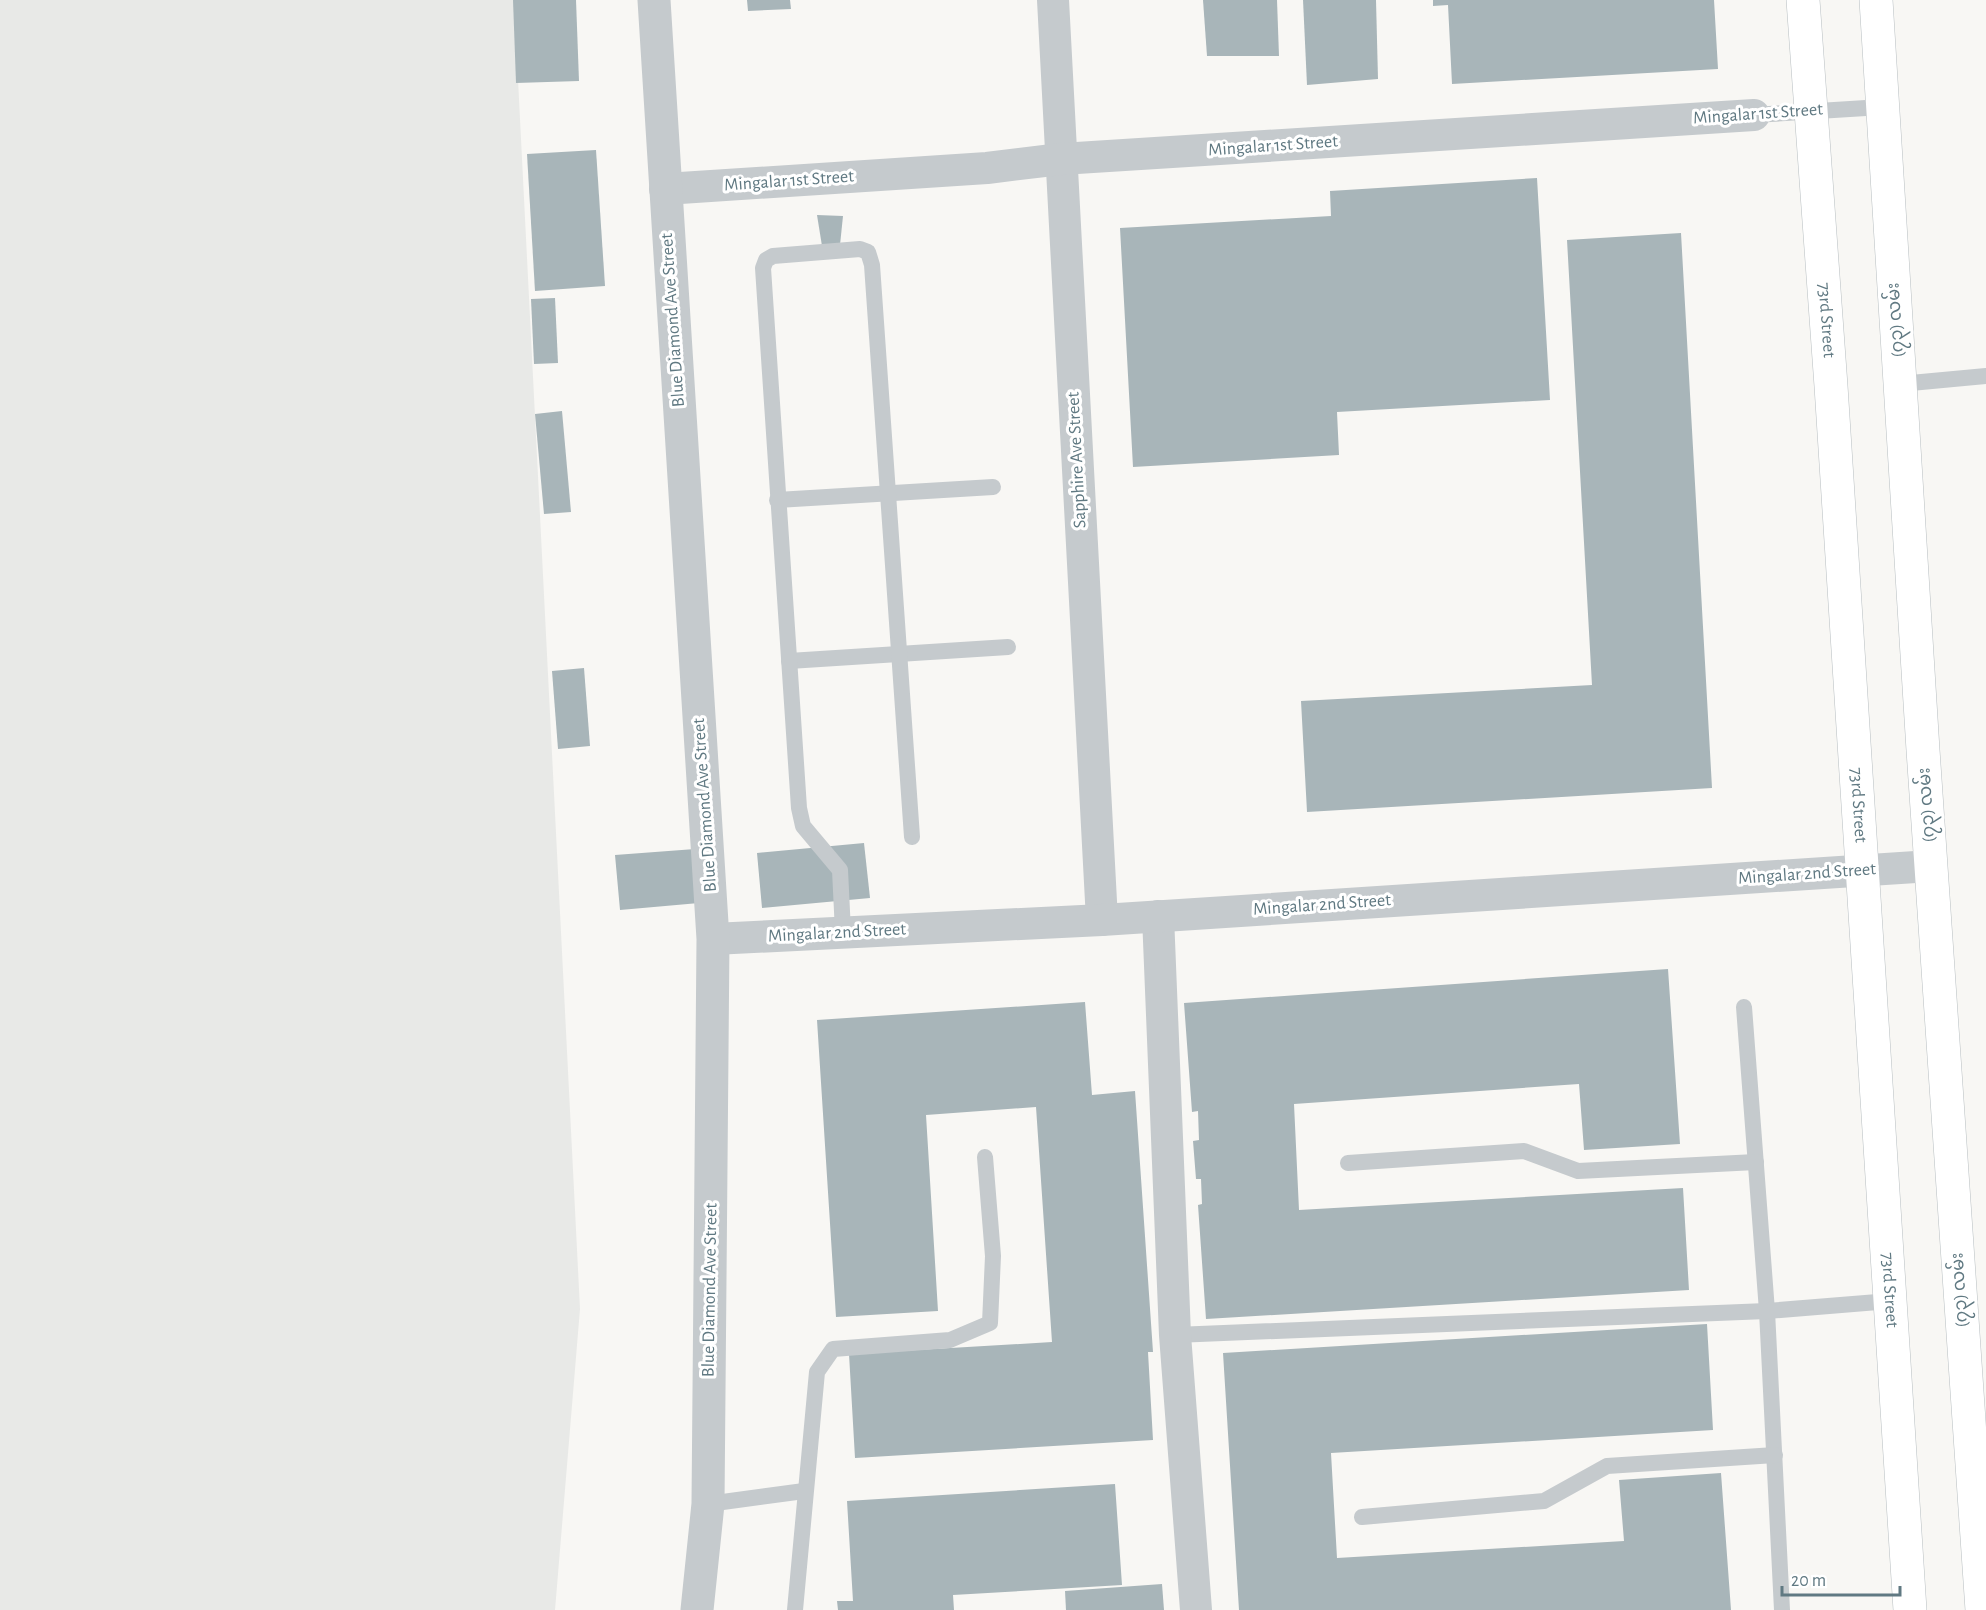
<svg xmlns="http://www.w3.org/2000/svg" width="1986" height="1610" viewBox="0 0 1986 1610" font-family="'Alegreya Sans','Noto Sans Myanmar',sans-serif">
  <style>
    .built { fill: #e8e9e7 }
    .building { fill: #a8b5b9 }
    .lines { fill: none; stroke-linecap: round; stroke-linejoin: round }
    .secondary-casing { stroke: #b7bec1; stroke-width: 34 }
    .service { stroke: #c5cacd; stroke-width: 16 }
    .minor { stroke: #c5cacd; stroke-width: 32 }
    .tertiary { stroke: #c5cacd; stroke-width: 33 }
    .secondary { stroke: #fff; stroke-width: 33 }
    .labels { text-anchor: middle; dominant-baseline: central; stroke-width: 6; stroke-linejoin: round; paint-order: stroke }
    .street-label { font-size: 18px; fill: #607982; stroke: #fff }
  </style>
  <rect width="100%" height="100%" fill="#f8f7f4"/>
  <!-- built -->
  <path class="built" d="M0,0H514L580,1309L555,1610H0Z"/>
  <!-- building -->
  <g class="building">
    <path d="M513,0H576L579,81L516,83Z"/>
    <path d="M747,0H790L791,9L748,11Z"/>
    <path d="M1203,0H1277L1279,56H1207Z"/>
    <path d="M1303,0H1376L1378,79L1307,85Z"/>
    <path d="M1433,0H1714L1718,69L1452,84L1448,5L1433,6Z"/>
    <path d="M596,150L605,286L535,291L527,154Z"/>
    <path d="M1537,178L1550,400L1337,412L1339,455L1133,467L1120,228L1331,216L1330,191Z"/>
    <path d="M817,215L843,216L840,245L822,246Z"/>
    <path d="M1681,233L1712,788L1307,812L1301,701L1592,685L1567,240Z"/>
    <path d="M555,298L558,363L534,364L531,299Z"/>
    <path d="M562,411L571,512L544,514L535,414Z"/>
    <path d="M584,668L590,746L558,749L552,671Z"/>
    <path d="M864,843L870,898L762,908L757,853Z"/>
    <path d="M695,849L699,903L620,910L615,855Z"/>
    <path d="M1668,969L1680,1144L1584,1150L1579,1084L1294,1104L1299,1210L1683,1188L1689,1290L1206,1319L1198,1205L1202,1204L1201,1179H1196L1193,1141L1199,1140L1198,1111L1192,1112L1184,1003Z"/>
    <path d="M1085,1002L1092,1095L1135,1091L1153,1352H1148L1153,1440L855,1458L849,1354L1052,1342L1036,1107L926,1115L938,1311L836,1317L817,1020Z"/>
    <path d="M1707,1324L1713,1430L1331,1453L1337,1558L1624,1541L1619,1480L1721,1473L1731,1610H1239L1223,1353Z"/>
    <path d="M1115,1484L1122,1585L953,1595L954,1610H838L837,1601H853L847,1501Z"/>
    <path d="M1162,1584L1164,1610H1066L1065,1591Z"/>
  </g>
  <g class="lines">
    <defs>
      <g id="secondary">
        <path id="s1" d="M1803,0L1831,386L1910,1610"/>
        <path d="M1876,0L1923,750L1982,1610"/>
      </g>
    </defs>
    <!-- secondary casing -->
    <use href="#secondary" class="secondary-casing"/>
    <!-- service -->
    <g class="service">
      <path d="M1754,115L1882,107"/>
      <path d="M1900,384L1986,376"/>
      <path d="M777,500L993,487"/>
      <path d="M789,661L1008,647"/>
      <path d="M843,932L840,870L803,826L799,808L763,268L766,260L773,256L860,249L868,252L872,265L912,837"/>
      <path d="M1744,1007L1767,1311L1782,1610"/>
      <path d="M1348,1163L1524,1151L1578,1171L1756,1162"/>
      <path d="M1175,1335L1767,1311L1890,1301"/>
      <path d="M708,1504L804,1491"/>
      <path d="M1362,1517L1544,1501L1607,1466L1775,1455"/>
      <path d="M795,1610L817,1372L833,1349L950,1340L990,1323L993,1256L985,1157"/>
    </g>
    <!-- minor -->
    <g class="minor">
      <path d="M1053,0L1102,920"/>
      <path d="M665,189L987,168L1061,159L1754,115"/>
      <path d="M1158,916L1175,1335L1196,1610"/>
      <path d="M713,939L1102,920L1931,866"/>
    </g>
    <!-- tertiary -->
    <path class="tertiary" d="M654,0L713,939L708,1504L697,1610"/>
    <!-- secondary -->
    <use href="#secondary" class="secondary"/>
  </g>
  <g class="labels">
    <!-- street labels -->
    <g class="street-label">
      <text transform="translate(1758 114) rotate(-4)">Mingalar 1st Street</text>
      <text transform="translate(1273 146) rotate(-4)">Mingalar 1st Street</text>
      <text transform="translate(789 181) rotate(-4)">Mingalar 1st Street</text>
      <text transform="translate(673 320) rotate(-94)">Blue Diamond Ave Street</text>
      <text stroke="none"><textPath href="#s1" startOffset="321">73rd Street</textPath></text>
      <text transform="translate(1896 320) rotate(-94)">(၇၃) လမ်း</text>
      <text transform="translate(1077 460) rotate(-93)">Sapphire Ave Street</text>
      <text transform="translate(705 805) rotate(-94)">Blue Diamond Ave Street</text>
      <text stroke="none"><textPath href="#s1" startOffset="807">73rd Street</textPath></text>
      <text transform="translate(1927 805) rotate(-94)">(၇၃) လမ်း</text>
      <text transform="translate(1807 874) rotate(-4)">Mingalar 2nd Street</text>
      <text transform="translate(1322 905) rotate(-4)">Mingalar 2nd Street</text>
      <text transform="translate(837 933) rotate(-3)">Mingalar 2nd Street</text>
      <text transform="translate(710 1290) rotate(-89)">Blue Diamond Ave Street</text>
      <text stroke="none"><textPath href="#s1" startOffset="1293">73rd Street</textPath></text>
      <text transform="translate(1960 1290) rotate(-94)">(၇၃) လမ်း</text>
    </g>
  </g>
  <!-- scale -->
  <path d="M1782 1586v9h118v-9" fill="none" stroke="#607982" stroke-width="3"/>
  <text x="1791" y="1586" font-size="18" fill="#607982" stroke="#ffffff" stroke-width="4.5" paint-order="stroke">20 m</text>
</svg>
